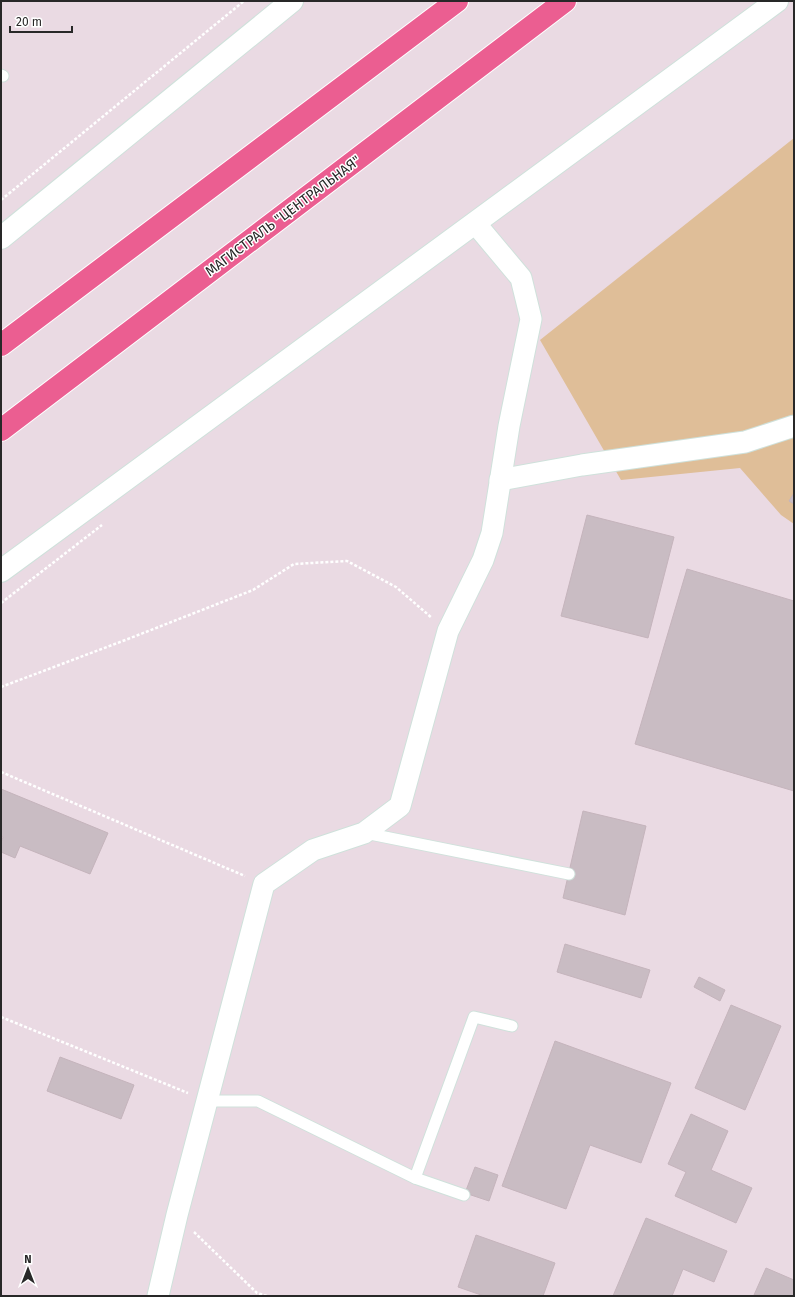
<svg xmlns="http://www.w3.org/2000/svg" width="795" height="1297" viewBox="0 0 795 1297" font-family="'Fira Sans',sans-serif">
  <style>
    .green { fill: #dfbe98 }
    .building { fill: #c9bcc3; stroke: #c5b4bc }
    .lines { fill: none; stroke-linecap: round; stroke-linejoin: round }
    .lane-casing { stroke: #cfe1db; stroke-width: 13 }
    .street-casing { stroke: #cfe1db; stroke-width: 23 }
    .secondary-casing { stroke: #cfe1db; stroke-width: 24 }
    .primary-casing { stroke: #fff; stroke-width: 24 }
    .path { stroke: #fff; stroke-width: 2.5; stroke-dasharray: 3 2; stroke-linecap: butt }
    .lane { stroke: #fff; stroke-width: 11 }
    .street { stroke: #fff; stroke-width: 21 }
    .secondary { stroke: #fff; stroke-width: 22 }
    .primary { stroke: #eb5e91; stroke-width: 22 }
    .labels { text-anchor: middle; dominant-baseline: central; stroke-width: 3; stroke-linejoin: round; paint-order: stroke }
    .street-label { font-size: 14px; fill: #282828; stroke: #fff }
  </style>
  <rect width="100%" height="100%" fill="#eadae3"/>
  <!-- green -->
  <path class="green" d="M794,138V524L781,515L740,468L621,480L540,340Z"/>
  <!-- building -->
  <g class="building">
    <path d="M794,493V504L789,501Z"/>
    <path d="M587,515L674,537L648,638L561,616Z"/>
    <path d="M687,569L794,601V791L635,744Z"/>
    <path d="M1,789L108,833L90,874L20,846L15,858L1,852V843L3,837L1,836Z"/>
    <path d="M583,811L646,826L625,915L563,898Z"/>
    <path d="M565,944L650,970L641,998L557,972Z"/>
    <path d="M699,977L725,990L720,1001L694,987Z"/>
    <path d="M731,1005L781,1026L745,1110L695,1088Z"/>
    <path d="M555,1041L671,1083L641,1163L590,1145L566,1209L502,1186Z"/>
    <path d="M60,1057L134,1085L121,1119L47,1091Z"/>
    <path d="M691,1114L728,1131L711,1170L752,1188L736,1223L675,1196L686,1172L668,1164Z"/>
    <path d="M475,1167L498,1175L489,1201L465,1193Z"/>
    <path d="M646,1218L727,1251L714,1282L683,1269L672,1296H613Z"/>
    <path d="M476,1235L555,1263L543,1296H484L458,1287Z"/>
    <path d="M766,1268L794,1280V1296L754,1295Z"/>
  </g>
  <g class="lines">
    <defs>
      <g id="lane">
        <path d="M1,75L3,76"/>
        <path d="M365,833L569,874"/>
        <path d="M207,1101H258L415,1178L464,1195"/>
        <path d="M415,1178L474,1017L512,1026"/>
      </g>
      <g id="street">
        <path d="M500,480L582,465L745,442L794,426"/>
        <path d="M158,1296L177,1215L264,884L313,850L364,833L400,806L448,631L483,560L492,533L509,426L531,319L521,278L475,223"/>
      </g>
      <g id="secondary">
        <path d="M1,238L292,1"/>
        <path d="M1,571L777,1"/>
      </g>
      <g id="primary">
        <path d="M1,345L457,1"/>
        <path d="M1,430L565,1"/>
      </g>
    </defs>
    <!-- lane casing -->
    <use href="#lane" class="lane-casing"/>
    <!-- street casing -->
    <use href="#street" class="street-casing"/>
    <!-- secondary casing -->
    <use href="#secondary" class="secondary-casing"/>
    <!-- primary casing -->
    <use href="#primary" class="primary-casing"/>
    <!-- path -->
    <g class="path">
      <path d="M1,200L244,1"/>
      <path d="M1,603L102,525"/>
      <path d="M1,687L128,639L253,590L294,564L347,561L396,587L432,618"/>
      <path d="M1,772L245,876"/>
      <path d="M1,1017L188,1093"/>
      <path d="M194,1232L257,1293L267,1296"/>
    </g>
    <!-- lane -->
    <use href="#lane" class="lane"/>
    <!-- street -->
    <use href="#street" class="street"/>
    <!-- secondary -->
    <use href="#secondary" class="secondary"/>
    <!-- primary -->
    <use href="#primary" class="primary"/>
  </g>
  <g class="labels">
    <!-- street labels -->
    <g class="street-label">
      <text transform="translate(283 216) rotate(-37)">МАГИСТРАЛЬ "ЦЕНТРАЛЬНАЯ"</text>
    </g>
  </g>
  <!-- border -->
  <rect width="795" height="1297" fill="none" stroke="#282828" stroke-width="4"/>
  <!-- north arrow -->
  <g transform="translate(28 1269)" stroke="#ffffff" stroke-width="3" paint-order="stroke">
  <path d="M0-3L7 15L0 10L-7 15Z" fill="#282828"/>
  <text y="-6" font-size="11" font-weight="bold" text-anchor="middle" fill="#282828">N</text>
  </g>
  <!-- scale -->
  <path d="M10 26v6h62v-6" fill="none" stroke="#282828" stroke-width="2"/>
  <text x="16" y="26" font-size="12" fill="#282828" stroke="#ffffff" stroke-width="3" paint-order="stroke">20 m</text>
</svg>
